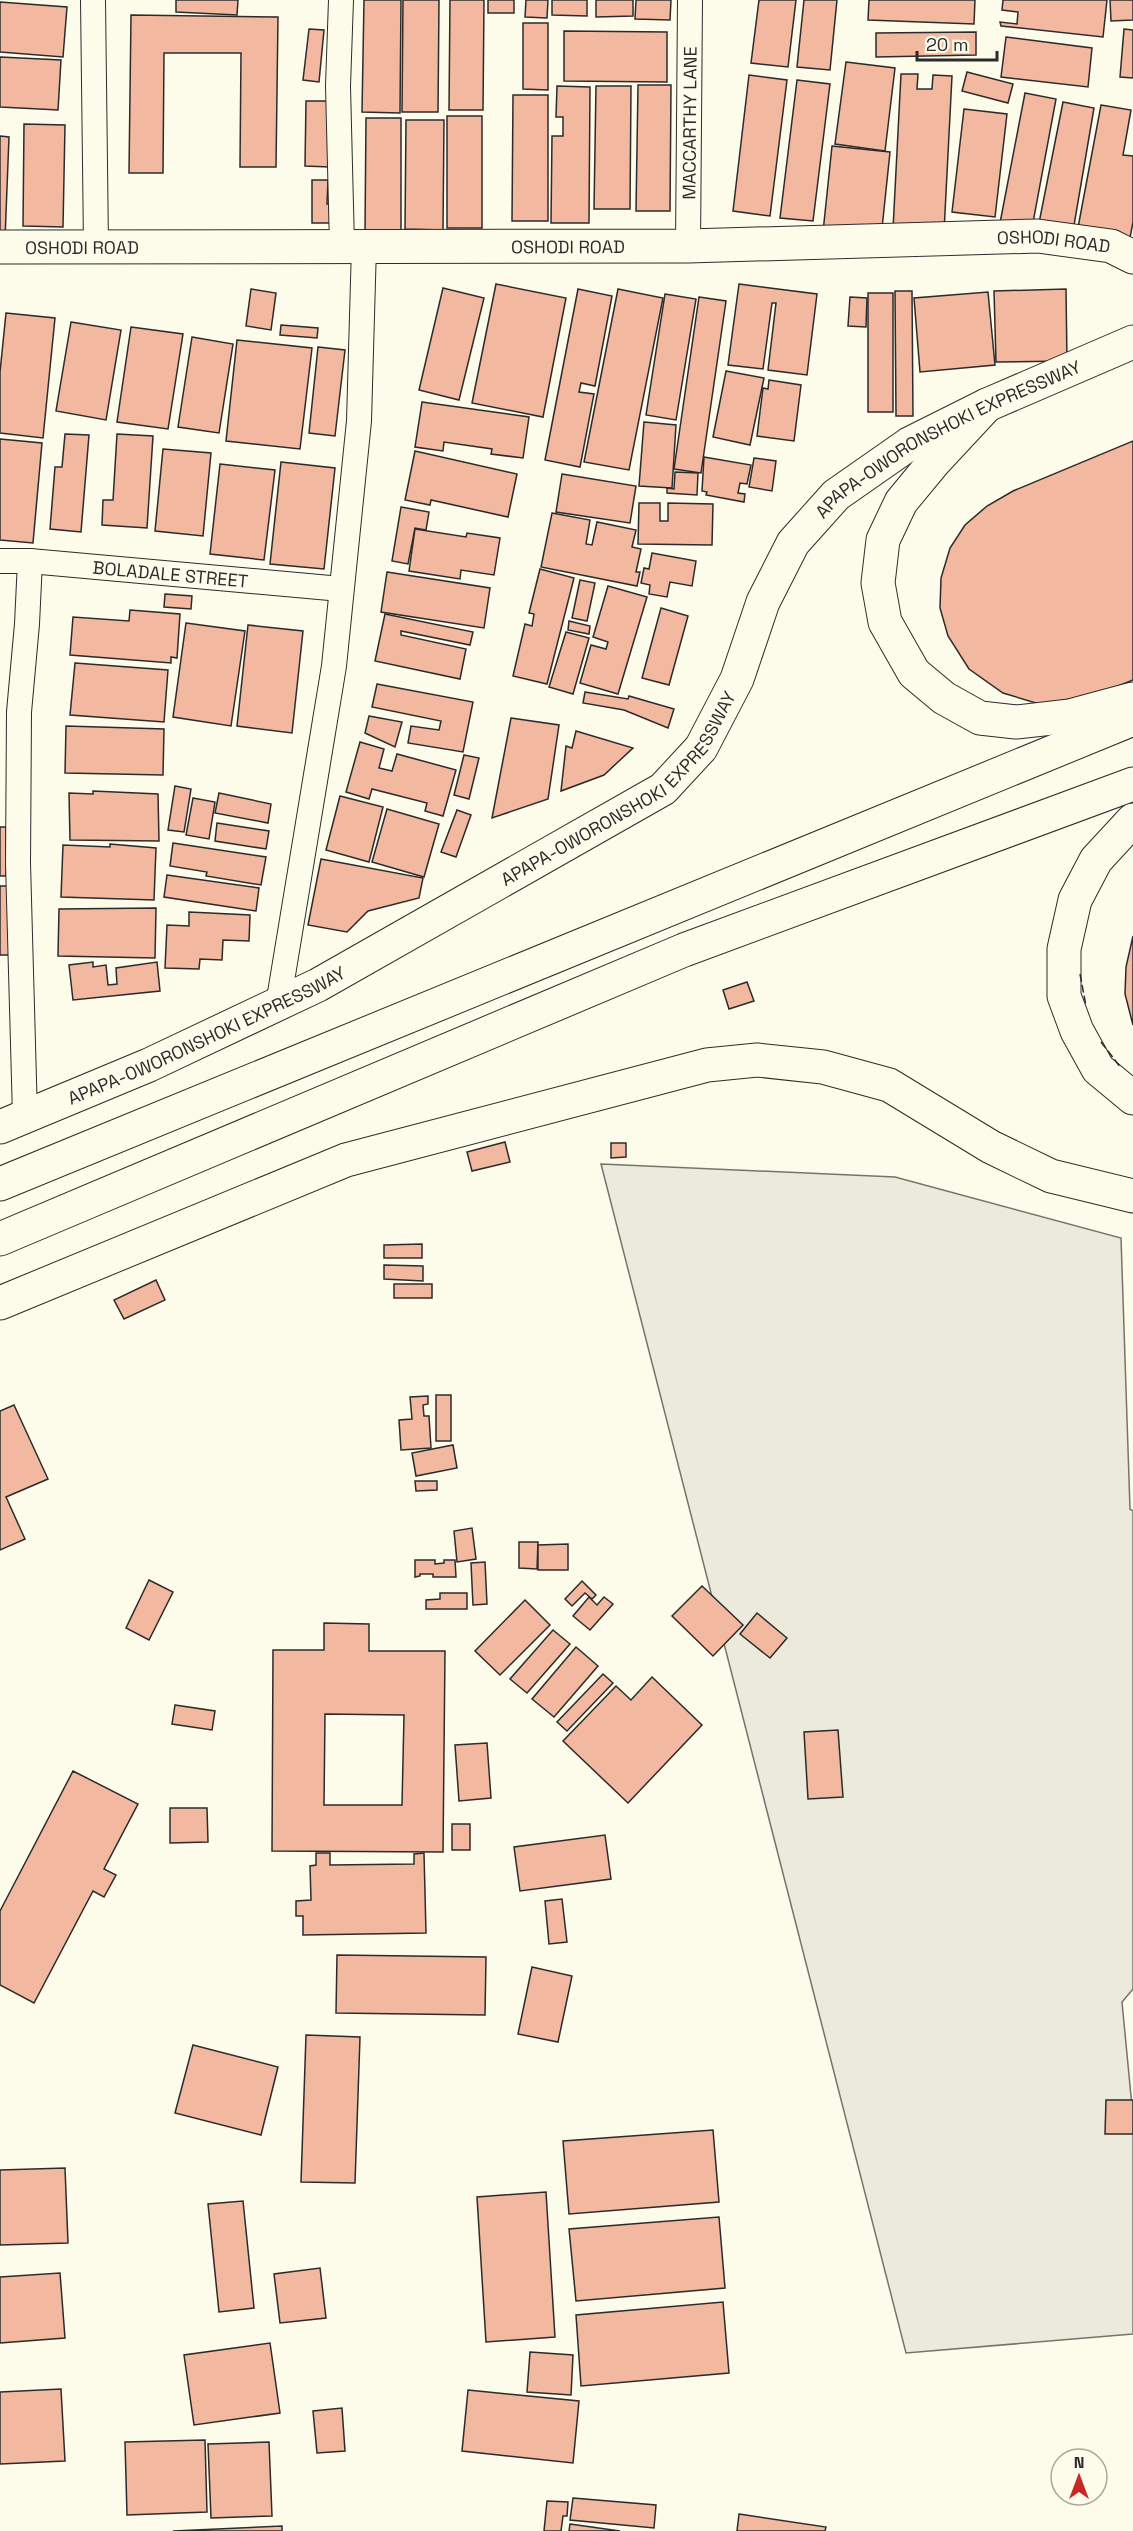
<svg xmlns="http://www.w3.org/2000/svg" width="1133" height="2531" viewBox="0 0 1133 2531" font-family="'Space Grotesk',sans-serif">
  <style>
    .green { fill: #ecebdb; stroke: #74746e; stroke-width: 1.5 }
    .building { fill: #f2b8a0; stroke: #2b2b2b; stroke-width: 1.5; fill-rule: evenodd }
    .lines { fill: none; stroke-linecap: round; stroke-linejoin: round }
    .street-casing { stroke: #2b2b2b; stroke-width: 26 }
    .secondary-casing { stroke: #2b2b2b; stroke-width: 35 }
    .primary-casing { stroke: #2b2b2b; stroke-width: 35 }
    .highway-casing { stroke: #2b2b2b; stroke-width: 35 }
    .street { stroke: #fdfbea; stroke-width: 24 }
    .secondary { stroke: #fdfbea; stroke-width: 33 }
    .primary { stroke: #fdfbea; stroke-width: 33 }
    .highway { stroke: #fdfbea; stroke-width: 33 }
    .fence { stroke: #2b2b2b; stroke-width: 1.5; stroke-dasharray: 8 3; stroke-linecap: butt }
    .labels { text-anchor: middle; dominant-baseline: central; stroke-width: 4.5; stroke-linejoin: round; paint-order: stroke }
    .street-label { font-size: 18px; fill: #2b2b2b; stroke: #fdfbea }
  </style>
  <rect width="100%" height="100%" fill="#fdfbea"/>
  <!-- green -->
  <path class="green" d="M601,1164L895,1177L1121,1238L1130,1509L1133,1511V1989L1122,2002L1133,2117V2334L906,2353Z"/>
  <!-- building -->
  <g class="building">
    <path d="M176,0H238L237,15L176,12Z"/>
    <path d="M364,0H401L400,113L362,112Z"/>
    <path d="M403,0H439L438,112H402Z"/>
    <path d="M450,0H484L483,110H449Z"/>
    <rect x="488" y="0" width="26" height="13"/>
    <path d="M526,0H548L547,18L525,17Z"/>
    <path d="M552,0H587V16L552,15Z"/>
    <path d="M596,0H633V16L596,17Z"/>
    <path d="M636,0H671L670,20L635,19Z"/>
    <path d="M759,0H796L788,67L751,63Z"/>
    <path d="M804,0H837L830,70L797,67Z"/>
    <path d="M869,0H975L974,24L868,20Z"/>
    <path d="M1003,0H1107L1103,37L1001,26L1000,22L1017,24L1018,12L1002,10Z"/>
    <path d="M1110,0H1133V20L1111,21Z"/>
    <path d="M0,2L67,7L63,57L0,52Z"/>
    <path d="M131,15L278,17L276,167H240L241,53H164L163,173H129Z"/>
    <path d="M523,23H548V90L523,89Z"/>
    <path d="M309,29L324,30L319,82L303,80Z"/>
    <path d="M1124,29L1133,30V78L1120,77Z"/>
    <path d="M564,31L667,32V82L564,81Z"/>
    <path d="M976,32V55L876,57V33Z"/>
    <path d="M1006,37L1092,48L1088,87L1001,77Z"/>
    <path d="M0,57L61,60L58,110L0,107Z"/>
    <path d="M846,62L895,68L885,151L835,144Z"/>
    <path d="M967,72L1013,84L1008,103L962,91Z"/>
    <path d="M901,74H918L917,89H932L933,75L952,76L944,232L893,229Z"/>
    <path d="M749,75L787,80L770,216L733,211Z"/>
    <path d="M797,80L830,84L813,221L780,218Z"/>
    <path d="M638,85H671L670,211H636Z"/>
    <path d="M557,86L590,87L589,223H551L552,136H563V117H556Z"/>
    <path d="M596,86H631L630,209H594Z"/>
    <path d="M1025,93L1056,99L1032,228L1000,223Z"/>
    <path d="M513,95H548V221H512Z"/>
    <path d="M306,101H331L330,167L305,166Z"/>
    <path d="M1063,102L1094,108L1072,237L1038,228Z"/>
    <path d="M1101,105L1131,110L1123,155L1133,156V222L1129,243L1077,233Z"/>
    <path d="M964,109L1007,114L995,217L952,212Z"/>
    <rect x="447" y="116" width="35" height="112"/>
    <path d="M366,118H401V232L365,231Z"/>
    <path d="M406,120H444L443,230L405,229Z"/>
    <path d="M24,124L65,125L63,227L23,226Z"/>
    <path d="M0,136L9,137L5,239L0,238Z"/>
    <path d="M832,146L890,152L881,238L823,232Z"/>
    <path d="M312,180H328L327,204H331V223H312Z"/>
    <path d="M496,284L566,298L543,417L472,403Z"/>
    <path d="M739,284L817,294L807,375L768,370L776,303H772L763,369L728,365Z"/>
    <path d="M443,288L484,298L459,400L419,390Z"/>
    <path d="M251,289L276,293L271,330L246,326Z"/>
    <path d="M578,289L612,296L595,386L581,383L579,392L594,394L580,467L545,460Z"/>
    <path d="M618,289L663,298L629,470L584,462Z"/>
    <path d="M1066,289L1067,361L996,362L994,291Z"/>
    <path d="M895,291H912L913,416H896Z"/>
    <path d="M988,292L995,365L920,372L914,298Z"/>
    <rect x="868" y="293" width="25" height="119"/>
    <path d="M665,294L696,299L676,420L646,415Z"/>
    <path d="M699,297L726,301L701,473L674,469Z"/>
    <path d="M850,297L867,298L866,327L848,326Z"/>
    <path d="M6,313L55,318L43,438L0,433V372Z"/>
    <path d="M71,322L121,330L106,420L56,411Z"/>
    <path d="M281,325L318,328L317,338L280,335Z"/>
    <path d="M131,327L183,334L168,429L117,422Z"/>
    <path d="M192,337L233,344L219,433L178,427Z"/>
    <path d="M237,340L312,348L300,449L226,441Z"/>
    <path d="M318,347L345,350L335,436L309,433Z"/>
    <path d="M726,371L764,378L750,445L713,437Z"/>
    <path d="M769,380L801,385L794,441L757,436L763,388L768,389Z"/>
    <path d="M422,402L529,417L523,458L491,454L492,449L444,442L443,451L415,447Z"/>
    <path d="M644,422L676,425L672,488L639,486Z"/>
    <path d="M65,434L89,435L81,532L50,529L55,467H62Z"/>
    <path d="M117,434L153,436L147,528L102,525L103,500H113Z"/>
    <path d="M0,439L42,443L33,543L0,540Z"/>
    <path d="M1133,441V680L1096,695L1039,704L1003,693L969,669L948,636L940,608L941,578L950,548L965,525L987,506L1013,491Z"/>
    <path d="M163,449L211,453L203,536L155,531Z"/>
    <path d="M415,451L517,474L508,517L431,500L430,505L405,500Z"/>
    <path d="M704,457L751,465L747,484L740,483L738,493L745,494L744,502L706,495L707,492L702,491Z"/>
    <path d="M754,458L776,461L772,491L749,487Z"/>
    <path d="M281,462L335,468L324,569L270,564Z"/>
    <path d="M220,464L275,470L264,560L210,554Z"/>
    <path d="M675,472L698,473L697,495L667,493V488L674,489Z"/>
    <path d="M562,474L636,486L630,523L556,512Z"/>
    <path d="M639,503H660V521H668V503L713,504L712,545L638,544Z"/>
    <path d="M401,507L429,512L426,530L415,528L408,564L392,561Z"/>
    <path d="M552,513L590,520L586,544L592,545L597,522L636,530L632,547L641,549L636,572H640L637,586L541,567Z"/>
    <path d="M415,529L466,537L467,533L500,538L494,575L461,570L460,579L409,571Z"/>
    <path d="M652,553L696,561L692,586L670,582L667,597L649,594L650,585L641,583L644,568L649,569Z"/>
    <path d="M540,569L574,578L547,684L513,676L525,624L532,626L534,614L529,613Z"/>
    <path d="M387,572L490,588L484,628L381,612Z"/>
    <path d="M580,580L595,583L587,621L572,618Z"/>
    <path d="M608,586L647,597L618,694L580,683L591,645L606,649L608,642L593,637Z"/>
    <path d="M165,594L192,596L191,609L164,607Z"/>
    <path d="M661,608L688,616L669,685L642,678Z"/>
    <path d="M130,610L180,614L177,658L171,657V663L70,655L73,617L129,621Z"/>
    <path d="M385,614L473,632L470,645L401,631V635L466,649L460,679L375,661Z"/>
    <path d="M569,621L590,626L589,634L568,630Z"/>
    <path d="M186,623L245,631L231,726L173,717Z"/>
    <path d="M248,625L303,631L292,733L237,726Z"/>
    <path d="M566,632L589,638L573,694L549,687Z"/>
    <path d="M75,663L168,670L164,722L70,715Z"/>
    <path d="M377,684L473,702L463,752L408,743L411,726L439,730L441,721L372,707Z"/>
    <path d="M585,692L628,699L629,696L674,709L668,728L624,710L583,703Z"/>
    <path d="M369,716L402,722L395,747L365,733Z"/>
    <path d="M511,718L559,725L548,799L492,818Z"/>
    <path d="M66,726L164,729L163,775L65,773Z"/>
    <path d="M576,731L633,748L604,775L561,791L566,746L572,748Z"/>
    <path d="M360,742L384,749L379,768L392,771L397,754L456,770L443,816L425,811L427,803L372,789L369,799L346,792Z"/>
    <path d="M464,755L479,758L469,799L454,795Z"/>
    <path d="M175,786L191,789L184,832L168,830Z"/>
    <path d="M93,791L158,794L159,841L70,840L69,793L93,794Z"/>
    <path d="M219,793L271,804L268,823L215,813Z"/>
    <path d="M340,796L383,807L369,862L326,850Z"/>
    <path d="M193,798L215,802L209,839L186,835Z"/>
    <path d="M387,809L439,824L424,877L372,862Z"/>
    <path d="M457,810L471,815L456,857L441,852Z"/>
    <path d="M217,823L269,831L266,849L215,841Z"/>
    <rect x="0" y="827" width="6" height="49"/>
    <path d="M173,843L266,857L261,885L206,876L207,872L170,866Z"/>
    <path d="M110,844L156,848L154,900L61,897L63,845L110,847Z"/>
    <path d="M321,859L423,878L419,898L368,911L347,932L308,925Z"/>
    <path d="M167,875L259,888L256,911L164,897Z"/>
    <path d="M0,886H12L13,955H0Z"/>
    <path d="M156,908L155,958L58,956L59,909Z"/>
    <path d="M189,912L250,915L249,941L223,940L222,960L200,959L199,969L165,968L167,925L189,926Z"/>
    <path d="M1133,936V1025L1125,994L1126,967Z"/>
    <path d="M93,962V967L106,965L108,985L117,984L116,968L157,962L160,991L73,1000L69,965Z"/>
    <path d="M747,982L754,1001L729,1009L723,990Z"/>
    <path d="M505,1142L510,1162L472,1171L467,1152Z"/>
    <path d="M611,1143H626V1157L611,1158Z"/>
    <path d="M422,1244V1258H384V1245Z"/>
    <path d="M384,1265L423,1266V1281L384,1279Z"/>
    <path d="M156,1280L165,1300L124,1319L114,1300Z"/>
    <rect x="394" y="1284" width="38" height="14"/>
    <rect x="436" y="1395" width="15" height="46"/>
    <path d="M428,1396V1404L423,1405L424,1416H429L431,1448L401,1450L399,1420L412,1419L410,1397Z"/>
    <path d="M14,1405L48,1479L6,1497L25,1539L0,1550V1411Z"/>
    <path d="M453,1445L457,1468L416,1476L412,1453Z"/>
    <path d="M415,1481H437V1490L416,1491Z"/>
    <path d="M472,1528L476,1559L457,1562L454,1531Z"/>
    <path d="M519,1542H538L537,1569L519,1568Z"/>
    <path d="M568,1544V1570H538V1545Z"/>
    <path d="M415,1560H435V1564L444,1563V1560H455L456,1577H433V1574H420V1576L415,1577Z"/>
    <path d="M485,1562L487,1604L473,1605L471,1563Z"/>
    <path d="M149,1580L173,1592L149,1640L126,1628Z"/>
    <path d="M582,1581L596,1595L592,1599L585,1593L572,1606L565,1599Z"/>
    <path d="M702,1586L743,1625L713,1656L672,1616Z"/>
    <path d="M440,1593H467V1609H426V1600L440,1599Z"/>
    <path d="M589,1597L597,1605L604,1597L613,1604L590,1630L573,1616Z"/>
    <path d="M525,1600L550,1625L500,1675L475,1651Z"/>
    <path d="M757,1613L787,1638L770,1658L740,1634Z"/>
    <path d="M324,1623L369,1624V1651H445L443,1852L272,1851L273,1650H324ZM325,1714L404,1715L402,1805H324Z"/>
    <path d="M553,1630L570,1644L527,1693L510,1679Z"/>
    <path d="M576,1647L598,1666L554,1717L532,1699Z"/>
    <path d="M603,1674L613,1683L567,1731L557,1722Z"/>
    <path d="M652,1677L702,1725L628,1803L563,1741L616,1686L631,1700Z"/>
    <path d="M175,1705L215,1711L212,1730L172,1724Z"/>
    <path d="M838,1730L843,1797L808,1799L804,1732Z"/>
    <path d="M487,1743L491,1798L459,1801L455,1745Z"/>
    <path d="M73,1771L138,1804L104,1869L116,1875L104,1897L93,1891L34,2003L0,1985V1911Z"/>
    <path d="M170,1808H207L208,1842L170,1843Z"/>
    <rect x="452" y="1824" width="18" height="26"/>
    <path d="M605,1835L611,1879L520,1891L514,1847Z"/>
    <path d="M316,1853H330V1865L414,1864V1854L424,1853L426,1933L303,1935V1916H296V1901L311,1900L310,1866L316,1865Z"/>
    <path d="M562,1899L567,1942L549,1944L545,1901Z"/>
    <path d="M337,1955L486,1957L485,2015L336,2013Z"/>
    <path d="M532,1967L572,1976L558,2042L518,2034Z"/>
    <path d="M306,2035L360,2037L355,2183L301,2182Z"/>
    <path d="M193,2045L278,2067L261,2135L175,2113Z"/>
    <path d="M1106,2100H1133V2134H1105Z"/>
    <path d="M713,2130L719,2202L569,2214L563,2141Z"/>
    <path d="M65,2168L68,2243L0,2245V2170Z"/>
    <path d="M546,2192L555,2337L486,2342L477,2197Z"/>
    <path d="M243,2201L254,2308L219,2312L208,2204Z"/>
    <path d="M719,2217L725,2288L576,2301L569,2229Z"/>
    <path d="M320,2268L326,2318L280,2323L274,2274Z"/>
    <path d="M60,2273L65,2338L0,2343V2277Z"/>
    <path d="M723,2302L729,2373L581,2386L576,2315Z"/>
    <path d="M270,2343L280,2413L194,2425L184,2355Z"/>
    <path d="M530,2352L573,2355L571,2395L527,2392Z"/>
    <path d="M61,2389L65,2461L0,2464V2392Z"/>
    <path d="M468,2390L579,2401L573,2463L462,2451Z"/>
    <path d="M342,2408L345,2451L317,2453L313,2411Z"/>
    <path d="M205,2440L207,2512L127,2515L125,2442Z"/>
    <path d="M269,2442L272,2516L211,2518L208,2444Z"/>
    <path d="M573,2498L656,2505L654,2528L570,2520Z"/>
    <path d="M547,2501L568,2502L567,2516H563L561,2531H544Z"/>
    <path d="M739,2514L826,2527L825,2531H737Z"/>
    <path d="M570,2524L620,2531H569Z"/>
    <path d="M282,2526V2531H173Z"/>
  </g>
  <g class="lines">
    <defs>
      <g id="street">
        <path d="M93,0L96,246"/>
        <path d="M341,0L338,86L342,246"/>
        <path id="s1" d="M688,246L690,0"/>
        <path id="s2" d="M0,561H30L341,589"/>
        <path d="M278,1005L334,666L359,421L364,246"/>
        <path d="M25,1116L18,863L19,712L27,624L30,561"/>
      </g>
      <g id="secondary">
        <path id="s3" d="M0,247L688,246L1038,236L1111,246L1133,257"/>
      </g>
      <g id="primary">
        <path id="s4" d="M0,1127L149,1065L318,985L663,789L701,748L737,679L763,602L793,543L836,495L909,444L987,405L1133,342"/>
        <path d="M0,1303L346,1160L707,1065L757,1060L823,1067L889,1085L991,1147L1051,1176L1133,1196"/>
      </g>
      <g id="highway">
        <path d="M987,405L934,462L901,502L883,540L878,583L885,622L914,673L944,698L980,718L1016,722L1070,716L1133,699"/>
        <path d="M1133,820L1096,860L1075,900L1064,949V996L1077,1031L1098,1069L1133,1098"/>
        <path d="M0,1184L1133,719"/>
        <path d="M0,1239L684,950L1133,784"/>
      </g>
    </defs>
    <!-- street casing -->
    <use href="#street" class="street-casing"/>
    <!-- secondary casing -->
    <use href="#secondary" class="secondary-casing"/>
    <!-- primary casing -->
    <use href="#primary" class="primary-casing"/>
    <!-- highway casing -->
    <use href="#highway" class="highway-casing"/>
    <!-- street -->
    <use href="#street" class="street"/>
    <!-- secondary -->
    <use href="#secondary" class="secondary"/>
    <!-- primary -->
    <use href="#primary" class="primary"/>
    <!-- highway -->
    <use href="#highway" class="highway"/>
    <!-- fence -->
    <g class="fence">
      <path d="M1080,974L1086,1006"/>
      <path d="M1101,1042L1121,1068"/>
    </g>
  </g>
  <g class="labels">
    <!-- street labels -->
    <g class="street-label">
      <text stroke="none"><textPath href="#s1" startOffset="123">MACCARTHY LANE</textPath></text>
      <text stroke="none"><textPath href="#s3" startOffset="1054">OSHODI ROAD</textPath></text>
      <text stroke="none"><textPath href="#s3" startOffset="82">OSHODI ROAD</textPath></text>
      <text stroke="none"><textPath href="#s3" startOffset="568">OSHODI ROAD</textPath></text>
      <text stroke="none"><textPath href="#s4" startOffset="1216">APAPA-OWORONSHOKI EXPRESSWAY</textPath></text>
      <text stroke="none"><textPath href="#s2" startOffset="171">BOLADALE STREET</textPath></text>
      <text stroke="none"><textPath href="#s4" startOffset="712">APAPA-OWORONSHOKI EXPRESSWAY</textPath></text>
      <text stroke="none"><textPath href="#s4" startOffset="226">APAPA-OWORONSHOKI EXPRESSWAY</textPath></text>
    </g>
  </g>
  <!-- north arrow -->
  <g transform="translate(1079 2477)"><circle r="28" fill="#fdfbea" stroke="#a9a89e" stroke-width="1.5"/>
  <path d="M0-4.5L10 22L0 15L-10 22Z" fill="#c62828"/>
  <text y="-9" font-size="16" font-weight="bold" text-anchor="middle" fill="#2b2b2b">N</text>
  </g>
  <!-- scale -->
  <path d="M917 51v9h80v-9" fill="none" stroke="#2b2b2b" stroke-width="3"/>
  <text x="926" y="51" font-size="18" fill="#2b2b2b" stroke="#fdfbea" stroke-width="4.5" paint-order="stroke">20 m</text>
</svg>
